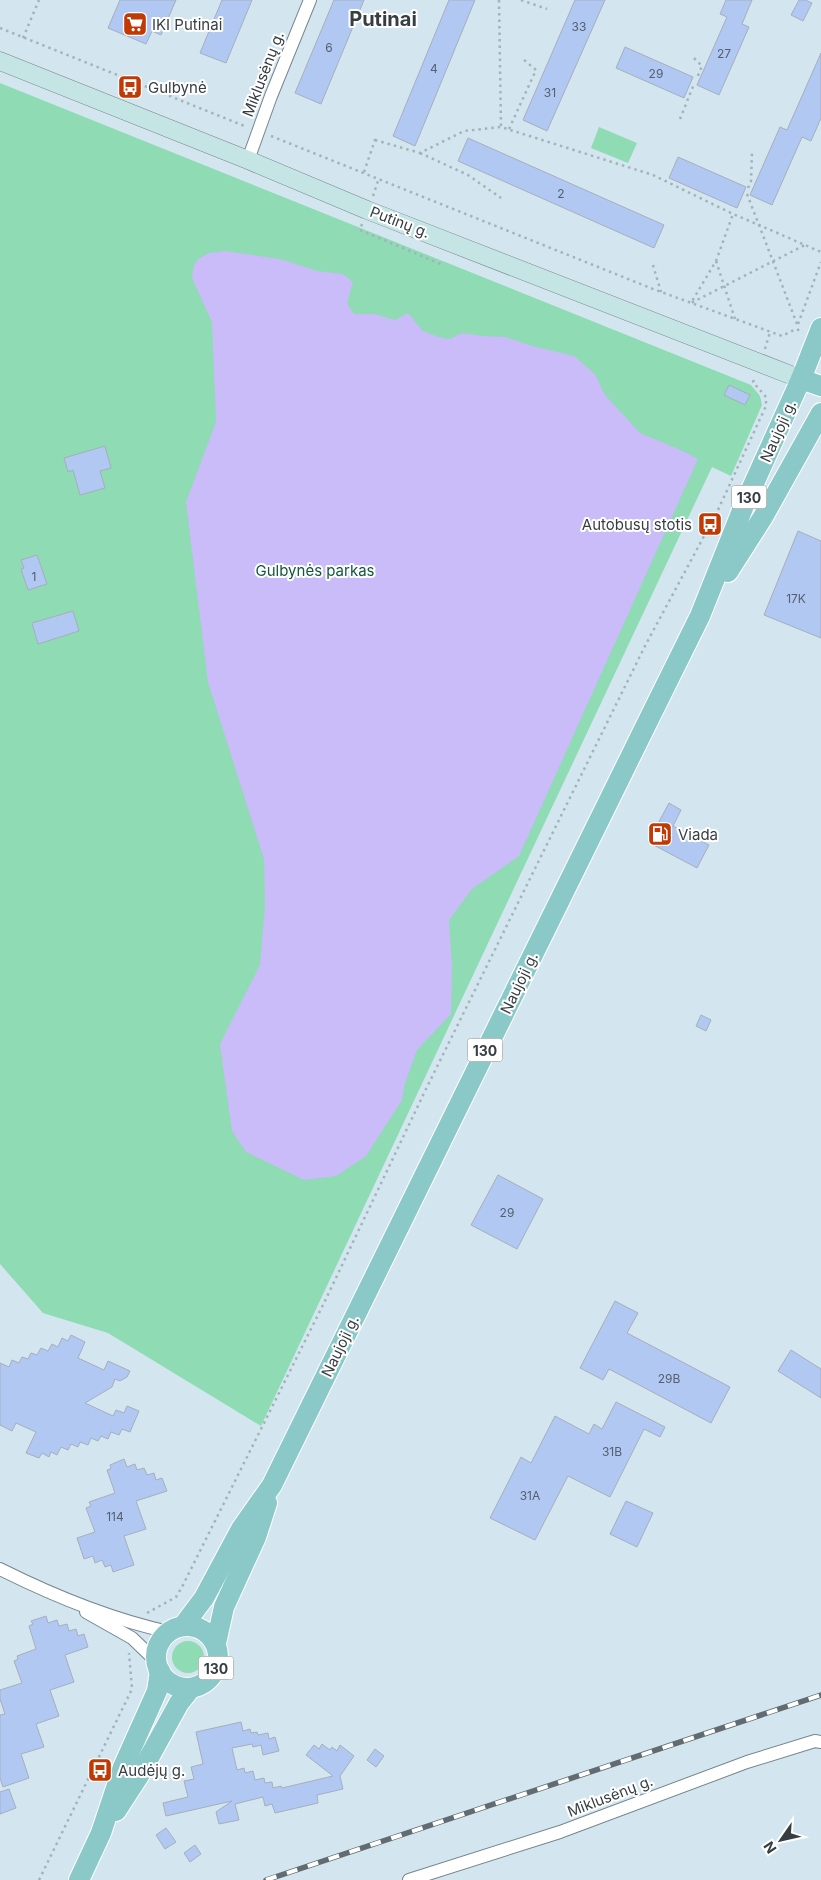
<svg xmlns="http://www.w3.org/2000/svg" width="821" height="1880" viewBox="0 0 821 1880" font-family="Inter,sans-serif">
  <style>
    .green { fill: #8edbb4 }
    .water { fill: #cabbf9 }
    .building { fill: #b0c8f2; stroke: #a6aebd }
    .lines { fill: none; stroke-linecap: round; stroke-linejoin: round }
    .minor-casing { stroke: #75868e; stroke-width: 14 }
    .secondary-casing { stroke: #75868e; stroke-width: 19 }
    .primary-casing { stroke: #fff; stroke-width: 22 }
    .path { stroke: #a4b3ba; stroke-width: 2.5; stroke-dasharray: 2.5 4; stroke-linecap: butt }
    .minor { stroke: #fff; stroke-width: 12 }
    .secondary { stroke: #c5e4e4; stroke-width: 18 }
    .primary { stroke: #8bc8c8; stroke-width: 20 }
    .rail-casing { stroke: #616b71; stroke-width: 5.5 }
    .rail { stroke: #fff; stroke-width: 4; stroke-dasharray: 11; stroke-linecap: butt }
    .labels { text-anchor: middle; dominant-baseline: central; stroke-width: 4; stroke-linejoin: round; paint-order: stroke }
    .number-label { font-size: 12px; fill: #55606e }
    .shield { fill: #fff; stroke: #73787b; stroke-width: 1 }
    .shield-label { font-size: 14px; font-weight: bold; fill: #373e42 }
    .poi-label { font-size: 15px; fill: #373e42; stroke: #fff; text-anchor: start }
    .street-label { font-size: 15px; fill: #373e42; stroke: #fff }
    .park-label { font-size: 15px; fill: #10573b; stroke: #fff }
    .district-label { font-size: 20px; font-weight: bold; fill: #373e42; stroke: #fff }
  </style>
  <rect width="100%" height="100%" fill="#d3e6ef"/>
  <!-- green -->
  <g class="green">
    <path d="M0,83L751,385L760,396L762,405L731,476L712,467L261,1426L108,1333L43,1313L0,1264Z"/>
    <path d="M599,127L637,143L628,163L591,148Z"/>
    <circle cx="188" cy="1657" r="16"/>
  </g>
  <!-- water -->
  <path class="water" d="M225,251L280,259L317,271L343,274L353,282L347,303L354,314H375L395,320L408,313L423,331L438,337L450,339L462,333L483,336L506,337L532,346L574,356L595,374L605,395L640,433L685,452L698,459L519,856L472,889L449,920L452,966L451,1014L417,1050L405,1083L402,1100L366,1156L336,1176L304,1180L246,1152L232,1131L220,1044L260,965L265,906L264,859L208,682L186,502L216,422L212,322L192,278L194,265L198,259L209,253Z"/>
  <!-- building -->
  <g class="building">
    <path d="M120,0H176L161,35L152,31L146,44L108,28Z"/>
    <path d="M222,0H252L226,63L200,53Z"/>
    <path d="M334,0H364L321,104L295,93Z"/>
    <path d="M449,0H475L415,146L393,136Z"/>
    <path d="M575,0H605L547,131L523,120Z"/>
    <path d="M726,0H752L742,24L749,27L719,95L697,85L727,17L720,14Z"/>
    <path d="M799,0H805L812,3L803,21L791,15Z"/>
    <path d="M625,47L693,77L684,98L616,68Z"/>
    <path d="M821,53V118L811,141L802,137L772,205L750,195L780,127L787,130Z"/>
    <path d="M468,138L664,225L654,248L458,161Z"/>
    <path d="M678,157L746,187L737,208L669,178Z"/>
    <path d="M729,385L750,395L745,405L724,395Z"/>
    <path d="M105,446L111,468L100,471L105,488L80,495L73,470L68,472L64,458Z"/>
    <path d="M798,531L821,541V638L764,615Z"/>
    <path d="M37,555L47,584L28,590L21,569L24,568L21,560Z"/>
    <path d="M73,611L79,631L38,644L32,623Z"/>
    <path d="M669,803L681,810L673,826L709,845L697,868L648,842Z"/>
    <path d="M701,1015L711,1020L706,1031L696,1026Z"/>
    <path d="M498,1175L543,1199L517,1249L471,1225Z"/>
    <path d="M615,1301L638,1313L627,1333L730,1387L711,1423L609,1369L603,1380L580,1368Z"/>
    <path d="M71,1335L85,1342L78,1358L104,1370L108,1361L130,1371L127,1377L120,1381L115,1379L112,1387L85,1403L113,1416L116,1410L124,1413L127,1406L139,1411L130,1432L122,1429L119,1435L111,1432L108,1439L101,1436L98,1441L91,1438L88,1445L80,1442L78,1447L71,1444L68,1450L61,1447L57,1455L51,1452L49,1457L42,1453L39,1458L26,1453L36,1432L16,1423L12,1431L0,1425V1363L9,1367L12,1360L19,1363L22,1357L28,1359L31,1353L37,1355L41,1348L48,1351L52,1344L58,1347L62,1338L68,1341Z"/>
    <path d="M791,1350L821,1369V1398L778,1371Z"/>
    <path d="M616,1402L665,1427L660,1437L644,1429L610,1497L568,1476L535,1540L490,1518L521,1457L531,1463L555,1416L589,1434L594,1424L602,1429Z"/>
    <path d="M124,1459L127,1467L135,1464L137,1470L144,1468L147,1475L154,1473L156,1480L162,1478L167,1491L136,1501L146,1529L124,1536L134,1565L113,1572L111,1565L105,1567L102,1560L95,1563L93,1556L84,1559L77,1538L95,1532L86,1508L91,1506L89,1502L115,1493L107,1470L111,1469L110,1465Z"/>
    <path d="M626,1501L653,1513L637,1547L610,1534Z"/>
    <path d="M46,1616L48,1623L57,1620L59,1626L67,1624L69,1631L76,1629L78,1636L84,1634L88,1647L65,1655L74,1682L50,1690L59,1716L36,1724L44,1747L21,1754L29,1778L3,1787L0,1778V1715L5,1714L0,1699V1690L22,1683L14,1661L18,1659L17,1656L36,1649L29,1626L33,1624L31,1621Z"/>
    <path d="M241,1722L243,1731L250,1729L251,1733L257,1732L258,1735L268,1733L269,1739L275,1737L279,1751L263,1755L261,1745L253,1747L252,1744L232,1748L237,1770L244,1768L245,1773L253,1771L255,1780L264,1778L265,1783L272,1782L273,1788L281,1786L282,1788L333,1776L306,1755L314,1745L319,1749L322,1744L330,1750L332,1747L337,1751L340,1745L354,1756L340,1776L343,1789L317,1795L318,1803L275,1813L272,1804L265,1806L263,1797L235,1804L239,1820L219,1824L216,1812L232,1801L166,1816L163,1803L188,1797L184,1781L194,1779L191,1767L203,1764L196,1732Z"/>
    <path d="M375,1749L384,1756L376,1767L367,1760Z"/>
    <path d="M9,1789L16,1808L0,1814V1792Z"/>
    <path d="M166,1828L176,1842L165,1849L156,1835Z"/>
    <path d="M195,1845L201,1854L190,1862L184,1853Z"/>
  </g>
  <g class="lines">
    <defs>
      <g id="minor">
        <path d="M248,160L271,96L310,0"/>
        <path d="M0,1569C54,1596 110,1619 169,1632"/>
        <path d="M86,1612L132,1638L157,1662"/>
        <path d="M409,1880L560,1832L747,1762L815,1741L821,1742"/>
      </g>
      <path id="secondary" d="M0,61L248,160L367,210L801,379"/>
      <g id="primary">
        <path d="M801,379L821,386"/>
        <path d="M728,572L763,517L821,413"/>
        <path d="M183,1626L204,1598L241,1529L272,1485L649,719L700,616L745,503L801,379L821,328"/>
        <circle cx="187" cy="1657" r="31"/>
        <path d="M216,1643L224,1607L256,1537L267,1503"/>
        <path d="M116,1811L140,1774L179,1703L191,1688"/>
        <path d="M79,1880L101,1833L123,1767L157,1691L160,1671"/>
      </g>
    </defs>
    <!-- minor casing -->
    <use href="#minor" class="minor-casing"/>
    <!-- secondary casing -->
    <use href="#secondary" class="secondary-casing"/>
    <!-- primary casing -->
    <use href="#primary" class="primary-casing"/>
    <!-- path -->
    <g class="path">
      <path d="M499,0L501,127"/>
      <path d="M521,0L547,9"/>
      <path d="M0,28L247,127"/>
      <path d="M23,38L39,0"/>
      <path d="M694,58L702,66L697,78"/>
      <path d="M680,119L694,84"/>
      <path d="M509,129L536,70L523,59"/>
      <path d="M271,136L653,289L782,336L796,329L803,332"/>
      <path d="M375,140L420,153L464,131L501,127L653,175L733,214"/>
      <path d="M420,153L468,175L501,198"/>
      <path d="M364,172L375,140L371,138"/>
      <path d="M748,188L751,181L752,152"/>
      <path d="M747,194L759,225L821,252"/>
      <path d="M373,196L379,178"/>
      <path d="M362,224L360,230L443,265"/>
      <path d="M716,261L735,319"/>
      <path d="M653,265L661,292"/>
      <path d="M797,324L759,225L733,214L716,261L691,303L805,245"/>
      <path d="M798,324L821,262"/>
      <path d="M765,349L770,332"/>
      <path d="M147,1613L176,1597L182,1587L324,1303L426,1089L645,646L717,512L766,406V397L753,382L755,378"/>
      <path d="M39,1880L132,1689L129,1653"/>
    </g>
    <!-- minor -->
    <use href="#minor" class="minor"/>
    <!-- secondary -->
    <use href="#secondary" class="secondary"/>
    <!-- primary -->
    <use href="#primary" class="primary"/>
    <defs>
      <path id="rail" d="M266,1880L821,1695"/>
    </defs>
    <!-- rail casing -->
    <use href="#rail" class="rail-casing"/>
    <!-- rail -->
    <use href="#rail" class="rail"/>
  </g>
  <!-- icons -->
  <defs>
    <symbol id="supermarket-square" viewBox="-11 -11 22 22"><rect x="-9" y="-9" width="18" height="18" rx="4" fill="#c13904" stroke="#fff"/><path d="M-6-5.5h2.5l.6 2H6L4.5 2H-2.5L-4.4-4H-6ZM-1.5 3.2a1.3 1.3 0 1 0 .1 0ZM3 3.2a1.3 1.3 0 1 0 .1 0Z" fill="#fff"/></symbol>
    <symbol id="bus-square" viewBox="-11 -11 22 22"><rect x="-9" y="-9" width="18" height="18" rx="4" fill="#c13904" stroke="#fff"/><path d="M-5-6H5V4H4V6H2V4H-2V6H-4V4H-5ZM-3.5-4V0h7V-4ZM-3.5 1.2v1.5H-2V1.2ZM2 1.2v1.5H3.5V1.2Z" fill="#fff"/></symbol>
    <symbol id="fuel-square" viewBox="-11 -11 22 22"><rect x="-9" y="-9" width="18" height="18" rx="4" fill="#c13904" stroke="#fff"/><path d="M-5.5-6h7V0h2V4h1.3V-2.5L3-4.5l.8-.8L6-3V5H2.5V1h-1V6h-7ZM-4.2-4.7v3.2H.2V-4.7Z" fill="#fff"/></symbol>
  </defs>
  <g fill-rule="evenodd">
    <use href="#supermarket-square" x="121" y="10" width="28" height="28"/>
    <use href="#bus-square" x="116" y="73" width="28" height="28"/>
    <use href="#bus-square" x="696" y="510" width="28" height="28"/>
    <use href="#fuel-square" x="646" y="820" width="28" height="28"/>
    <use href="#bus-square" x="86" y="1756" width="28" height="28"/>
  </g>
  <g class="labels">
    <!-- number labels -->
    <g class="number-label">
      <text x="579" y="26">33</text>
      <text x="329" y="47">6</text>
      <text x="724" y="53">27</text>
      <text x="434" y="68">4</text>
      <text x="656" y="73">29</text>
      <text x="550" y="92">31</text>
      <text x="561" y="193">2</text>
      <text x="34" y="576">1</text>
      <text x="796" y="598">17K</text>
      <text x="507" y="1212">29</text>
      <text x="669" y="1378">29B</text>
      <text x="612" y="1451">31B</text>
      <text x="530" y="1495">31A</text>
      <text x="115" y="1516">114</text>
    </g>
    <!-- shield labels -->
    <g class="shield">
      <rect x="731.5" y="485.5" width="35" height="23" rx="4"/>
      <rect x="467.5" y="1038.5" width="35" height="23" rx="4"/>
      <rect x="198.5" y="1656.5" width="35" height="23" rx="4"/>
    </g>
    <g class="shield-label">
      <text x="749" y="497">130</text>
      <text x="485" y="1050">130</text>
      <text x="216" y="1668">130</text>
    </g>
    <!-- poi labels -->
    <g class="poi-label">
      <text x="152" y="24">IKI Putinai</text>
      <text x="148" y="87">Gulbynė</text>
      <text x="692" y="524" text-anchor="end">Autobusų stotis</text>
      <text x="678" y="834">Viada</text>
      <text x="118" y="1770">Audėjų g.</text>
    </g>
    <!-- street labels -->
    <g class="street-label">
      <text transform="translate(263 74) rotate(-69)">Miklusėnų g.</text>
      <text transform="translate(400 222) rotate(21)">Putinų g.</text>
      <text transform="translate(778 431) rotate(-66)">Naujoji g.</text>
      <text transform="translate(519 983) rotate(-64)">Naujoji g.</text>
      <text transform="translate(340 1346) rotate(-64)">Naujoji g.</text>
      <text transform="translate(610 1796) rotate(-21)">Miklusėnų g.</text>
    </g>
    <!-- park labels -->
    <g class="park-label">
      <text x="315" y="570">Gulbynės parkas</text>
    </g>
    <!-- district labels -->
    <g class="district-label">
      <text x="383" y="19">Putinai</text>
    </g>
  </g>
  <!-- north arrow -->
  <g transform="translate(781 1840) rotate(236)" stroke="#ffffff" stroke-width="4" paint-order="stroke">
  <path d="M0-4L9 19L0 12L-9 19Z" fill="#373e42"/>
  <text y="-8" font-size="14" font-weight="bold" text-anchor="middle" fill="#373e42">N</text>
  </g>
</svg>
